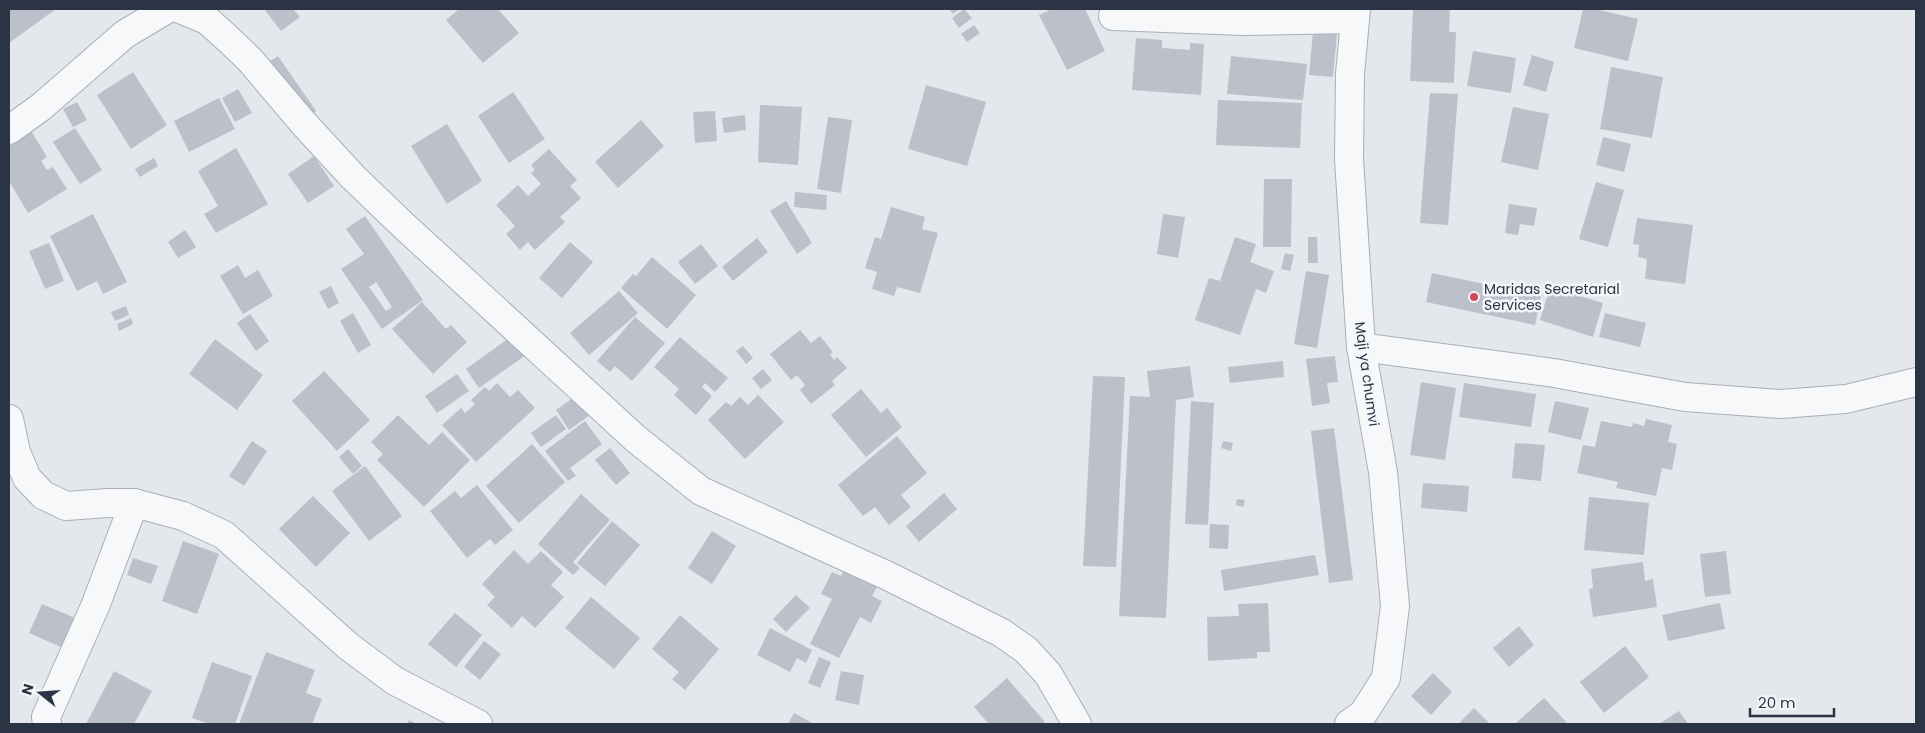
<svg xmlns="http://www.w3.org/2000/svg" width="1925" height="733" viewBox="0 0 1925 733" font-family="Poppins,sans-serif">
  <style>
    .building { fill: #bbc0ca; fill-rule: evenodd }
    .lines { fill: none; stroke-linecap: round; stroke-linejoin: round }
    .street-casing { stroke: #a9aeb7; stroke-width: 30 }
    .street { stroke: #f7f8fa; stroke-width: 28 }
    .poi-dot { fill: #d1495b; stroke: #f4f6f9; stroke-width: 2 }
    .labels { text-anchor: middle; dominant-baseline: central; stroke-width: 5; stroke-linejoin: round; paint-order: stroke }
    .poi-label { font-size: 14px; fill: #2b3445; stroke: #f4f6f9; text-anchor: start }
    .street-label { font-size: 14px; fill: #2b3445; stroke: #f4f6f9 }
  </style>
  <rect width="100%" height="100%" fill="#e4e7ec"/>
  <!-- building -->
  <g class="building">
    <path d="M9,9H56L9,43Z"/>
    <path d="M264,9H293L300,17L281,31Z"/>
    <path d="M459,9H498L519,33L483,63L446,20Z"/>
    <path d="M949,9H959L953,14Z"/>
    <path d="M964,9L972,18L959,28L952,18Z"/>
    <path d="M1052,9H1085L1105,51L1067,70L1039,15Z"/>
    <path d="M1413,9H1450L1449,32H1456L1454,83L1410,81Z"/>
    <path d="M1583,9H1595L1638,19L1628,61L1574,48Z"/>
    <path d="M974,25L980,33L967,42L961,34Z"/>
    <path d="M1313,32L1337,33L1333,77L1309,75Z"/>
    <path d="M1136,38L1162,40V48L1190,50V43L1204,44L1201,95L1132,90Z"/>
    <path d="M1473,51L1516,58L1511,93L1467,86Z"/>
    <path d="M1532,55L1554,62L1546,92L1523,85Z"/>
    <path d="M278,56L316,111L299,122L261,67Z"/>
    <path d="M1231,56L1307,64L1303,100L1227,94Z"/>
    <path d="M1611,67L1663,77L1652,138L1600,129Z"/>
    <path d="M133,72L167,125L131,149L97,95Z"/>
    <path d="M926,85L986,102L967,166L908,149Z"/>
    <path d="M238,89L252,113L235,122L222,98Z"/>
    <path d="M513,92L545,139L509,163L478,116Z"/>
    <path d="M1430,93L1458,94L1448,225L1420,223Z"/>
    <path d="M219,98L235,129L189,152L174,121Z"/>
    <path d="M1218,100L1302,103L1300,148L1216,145Z"/>
    <path d="M77,102L87,120L73,127L63,109Z"/>
    <path d="M760,105L802,107L798,165L758,162Z"/>
    <path d="M1513,107L1549,114L1538,170L1501,162Z"/>
    <path d="M715,111L717,141L695,143L693,112Z"/>
    <path d="M745,115L746,130L724,133L722,118Z"/>
    <path d="M828,117L852,120L841,193L817,189Z"/>
    <path d="M641,120L664,146L618,188L595,162Z"/>
    <path d="M447,124L482,181L447,204L411,146Z"/>
    <path d="M75,128L102,170L80,184L53,142Z"/>
    <path d="M30,129L47,157L41,161L47,170L53,167L67,189L28,213L9,181V142Z"/>
    <path d="M1603,137L1631,144L1624,172L1596,165Z"/>
    <path d="M236,148L268,204L216,233L204,214L218,206L198,171Z"/>
    <path d="M549,149L577,180L570,186L581,198L560,217L565,222L535,250L528,242L520,250L506,234L515,226L496,205L518,185L528,196L541,184L531,173L535,170L531,165Z"/>
    <path d="M314,156L334,186L308,203L288,174Z"/>
    <path d="M154,158L158,166L140,177L135,169Z"/>
    <path d="M1264,179H1292L1291,247H1263Z"/>
    <path d="M1596,182L1624,190L1608,247L1579,239Z"/>
    <path d="M795,192L827,195L826,210L794,207Z"/>
    <path d="M786,201L812,243L797,254L770,211Z"/>
    <path d="M1509,204L1537,208L1534,226L1520,224L1518,235L1505,233Z"/>
    <path d="M891,207L925,217L922,229L938,233L920,293L897,287L894,296L872,289L877,272L865,268L875,237L881,239Z"/>
    <path d="M93,214L127,282L103,294L97,281L77,291L50,236Z"/>
    <path d="M1163,214L1185,217L1178,258L1157,254Z"/>
    <path d="M365,216L423,300L382,329L341,269L364,254L346,229ZM376,282L392,307L386,311L369,287Z"/>
    <path d="M1637,218L1693,225L1685,284L1645,279L1647,259L1638,257L1639,245L1633,244Z"/>
    <path d="M185,230L196,247L178,258L168,242Z"/>
    <path d="M1235,237L1256,244L1250,262L1274,271L1266,293L1256,289L1240,335L1195,320L1209,278L1220,281Z"/>
    <path d="M1308,237H1317L1318,263H1308Z"/>
    <path d="M757,238L768,252L733,281L722,267Z"/>
    <path d="M570,242L593,262L562,298L539,278Z"/>
    <path d="M49,243L64,281L45,289L29,251Z"/>
    <path d="M701,244L718,266L695,284L678,262Z"/>
    <path d="M1285,253L1294,255L1290,271L1281,269Z"/>
    <path d="M652,257L696,295L667,329L621,288L633,274L636,276Z"/>
    <path d="M238,265L245,278L258,270L273,296L243,314L220,276Z"/>
    <path d="M1306,271L1329,275L1317,348L1294,344Z"/>
    <path d="M1432,273L1541,296L1535,325L1426,302Z"/>
    <path d="M331,286L339,303L328,309L319,292Z"/>
    <path d="M1550,287L1603,303L1593,337L1540,320Z"/>
    <path d="M619,291L638,313L589,355L570,333Z"/>
    <path d="M422,302L446,329L451,325L467,342L433,374L392,329Z"/>
    <path d="M126,306L129,315L115,321L111,312Z"/>
    <path d="M353,313L371,345L358,353L340,321Z"/>
    <path d="M1605,313L1646,323L1640,347L1599,337Z"/>
    <path d="M250,314L269,341L256,351L237,323Z"/>
    <path d="M635,317L665,343L632,381L615,366L610,372L597,361Z"/>
    <path d="M131,318L133,324L119,331L117,324Z"/>
    <path d="M800,330L811,343L820,336L833,352L830,355L834,360L837,357L847,368L832,381L835,385L811,404L800,390L805,385L797,375L791,380L770,354Z"/>
    <path d="M513,335L526,355L479,388L466,369Z"/>
    <path d="M680,337L728,378L715,392L705,383L702,387L712,396L696,415L674,395L679,389L654,367Z"/>
    <path d="M215,339L263,375L237,410L189,374Z"/>
    <path d="M743,346L753,358L746,364L736,351Z"/>
    <path d="M1335,356L1338,382L1327,383L1330,403L1312,406L1306,359Z"/>
    <path d="M1283,361L1284,377L1230,383L1228,367Z"/>
    <path d="M1190,366L1194,397L1176,400L1166,618L1119,616L1130,396L1150,397L1147,371Z"/>
    <path d="M763,369L772,380L761,389L752,378Z"/>
    <path d="M324,371L370,420L337,451L292,401Z"/>
    <path d="M457,374L469,391L437,413L425,396Z"/>
    <path d="M1093,376L1125,377L1116,567L1083,566Z"/>
    <path d="M1421,382L1456,388L1445,460L1410,455Z"/>
    <path d="M497,383L510,397L518,390L535,408L476,462L442,425L461,408L465,413L475,404L471,400L485,387L489,391Z"/>
    <path d="M1464,383L1536,394L1531,427L1459,417Z"/>
    <path d="M861,389L881,413L887,408L902,427L866,457L831,415Z"/>
    <path d="M577,395L590,415L569,430L556,410Z"/>
    <path d="M758,395L784,422L745,459L708,420L726,402L731,406L740,397L748,405Z"/>
    <path d="M1191,401L1214,403L1208,525L1185,524Z"/>
    <path d="M1555,401L1589,408L1581,440L1548,432Z"/>
    <path d="M398,415L429,445L442,432L470,460L424,507L377,460L383,454L371,442Z"/>
    <path d="M556,415L566,429L541,447L531,433Z"/>
    <path d="M1646,419L1672,425L1668,442L1677,444L1672,470L1662,468L1656,496L1616,488L1618,482L1577,473L1583,445L1595,447L1601,421L1632,427L1633,423L1644,426Z"/>
    <path d="M585,421L602,444L570,468L576,476L568,481L545,451Z"/>
    <path d="M1334,428L1353,580L1329,583L1311,431Z"/>
    <path d="M897,436L927,473L901,495L911,507L889,525L875,507L863,516L838,485Z"/>
    <path d="M252,441L267,451L244,486L229,476Z"/>
    <path d="M1223,441L1233,443L1231,451L1221,448Z"/>
    <path d="M1515,443L1545,445L1541,481L1512,478Z"/>
    <path d="M532,444L565,482L519,523L486,486Z"/>
    <path d="M610,448L630,473L616,485L595,460Z"/>
    <path d="M348,449L362,466L353,474L339,457Z"/>
    <path d="M365,466L402,516L369,541L332,491Z"/>
    <path d="M1423,483L1469,486L1467,512L1421,508Z"/>
    <path d="M477,485L513,530L495,545L490,539L467,558L430,511L455,491L461,498Z"/>
    <path d="M944,493L957,509L919,542L906,526Z"/>
    <path d="M581,494L610,520L573,562L580,568L573,575L538,544Z"/>
    <path d="M313,496L350,533L316,567L279,529Z"/>
    <path d="M1589,497L1649,503L1644,555L1584,550Z"/>
    <path d="M1237,499L1245,500L1243,507L1236,505Z"/>
    <path d="M612,521L640,545L605,586L577,563Z"/>
    <path d="M1210,524L1229,525L1228,549L1209,548Z"/>
    <path d="M712,531L736,546L712,584L688,568Z"/>
    <path d="M183,541L219,554L197,614L162,601Z"/>
    <path d="M514,550L528,564L541,551L563,572L551,585L564,597L535,628L522,616L512,628L487,605L495,597L482,584Z"/>
    <path d="M1726,551L1731,594L1705,597L1700,554Z"/>
    <path d="M1315,555L1319,575L1224,591L1221,570Z"/>
    <path d="M133,558L158,566L151,584L127,575Z"/>
    <path d="M1643,562L1645,581L1653,579L1657,607L1593,617L1589,589L1593,588L1591,569Z"/>
    <path d="M846,567L879,583L872,596L882,601L871,623L860,617L839,658L810,644L832,599L821,594L832,572L841,576Z"/>
    <path d="M796,595L810,608L786,632L773,619Z"/>
    <path d="M591,597L640,638L614,669L565,628Z"/>
    <path d="M1268,603L1270,652H1257V658L1208,661L1207,617L1239,616L1238,604Z"/>
    <path d="M1720,603L1725,629L1668,641L1662,615Z"/>
    <path d="M42,604L85,622L72,652L29,633Z"/>
    <path d="M455,613L482,635L456,667L428,644Z"/>
    <path d="M680,615L719,649L685,690L672,679L679,672L652,649Z"/>
    <path d="M1519,626L1534,645L1509,667L1493,648Z"/>
    <path d="M770,628L812,650L806,663L797,658L790,672L757,655Z"/>
    <path d="M484,641L501,654L480,680L464,667Z"/>
    <path d="M1625,646L1649,677L1604,713L1580,682Z"/>
    <path d="M266,652L315,670L306,693L322,699L312,724H239Z"/>
    <path d="M819,657L831,662L820,688L808,683Z"/>
    <path d="M212,662L252,676L235,724H209L192,718Z"/>
    <path d="M114,671L152,691L134,724H86Z"/>
    <path d="M841,671L864,675L859,705L835,700Z"/>
    <path d="M1433,673L1452,692L1431,715L1411,696Z"/>
    <path d="M1007,678L1045,722L1043,724H989L974,707Z"/>
    <path d="M1544,698L1568,724H1517L1516,723Z"/>
    <path d="M1474,708L1490,724H1458Z"/>
    <path d="M1679,711L1688,724H1659Z"/>
    <path d="M794,713L814,724H788Z"/>
    <path d="M409,720L417,724H407Z"/>
  </g>
  <g class="lines">
    <defs>
      <g id="street">
        <path d="M180,9L207,20L227,38L250,60L305,125L353,177L403,225L636,439L701,491L888,576L1002,633L1026,650L1048,674L1077,724"/>
        <path d="M1113,16L1243,21L1355,19"/>
        <path d="M9,130L41,107L125,34L167,9"/>
        <path d="M1361,347L1554,373L1685,397L1781,404L1846,399L1916,382"/>
        <path d="M9,419L16,452L27,478L43,495L66,506L108,503H134L183,516L224,535L348,646L395,681L478,724"/>
        <path d="M47,724L46,717L96,604L134,503"/>
        <path d="M1349,724L1363,714L1386,678L1395,606L1383,472L1361,347L1349,159L1350,74L1356,9"/>
      </g>
    </defs>
    <!-- street casing -->
    <use href="#street" class="street-casing"/>
    <!-- street -->
    <use href="#street" class="street"/>
  </g>
  <!-- markers -->
  <circle class="poi-dot" cx="1474" cy="297" r="5"/>
  <g class="labels">
    <!-- poi labels -->
    <g class="poi-label">
      <text x="1484" y="289">Maridas Secretarial<tspan x="1484" dy="16">Services</tspan></text>
    </g>
    <!-- street labels -->
    <g class="street-label">
      <text transform="translate(1367 374) rotate(82)">Maji ya chumvi</text>
    </g>
  </g>
  <!-- border -->
  <rect width="1925" height="733" fill="none" stroke="#2b3445" stroke-width="20"/>
  <!-- north arrow -->
  <g transform="translate(40 693) rotate(287)" stroke="#f4f6f9" stroke-width="4" paint-order="stroke">
  <path d="M0-4L9 19L0 12L-9 19Z" fill="#2b3445"/>
  <text y="-8" font-size="14" font-weight="bold" text-anchor="middle" fill="#2b3445">N</text>
  </g>
  <!-- scale -->
  <path d="M1750 708v8h84v-8" fill="none" stroke="#2b3445" stroke-width="2.5"/>
  <text x="1758" y="708" font-size="15" fill="#2b3445" stroke="#f4f6f9" stroke-width="4" paint-order="stroke">20 m</text>
</svg>
